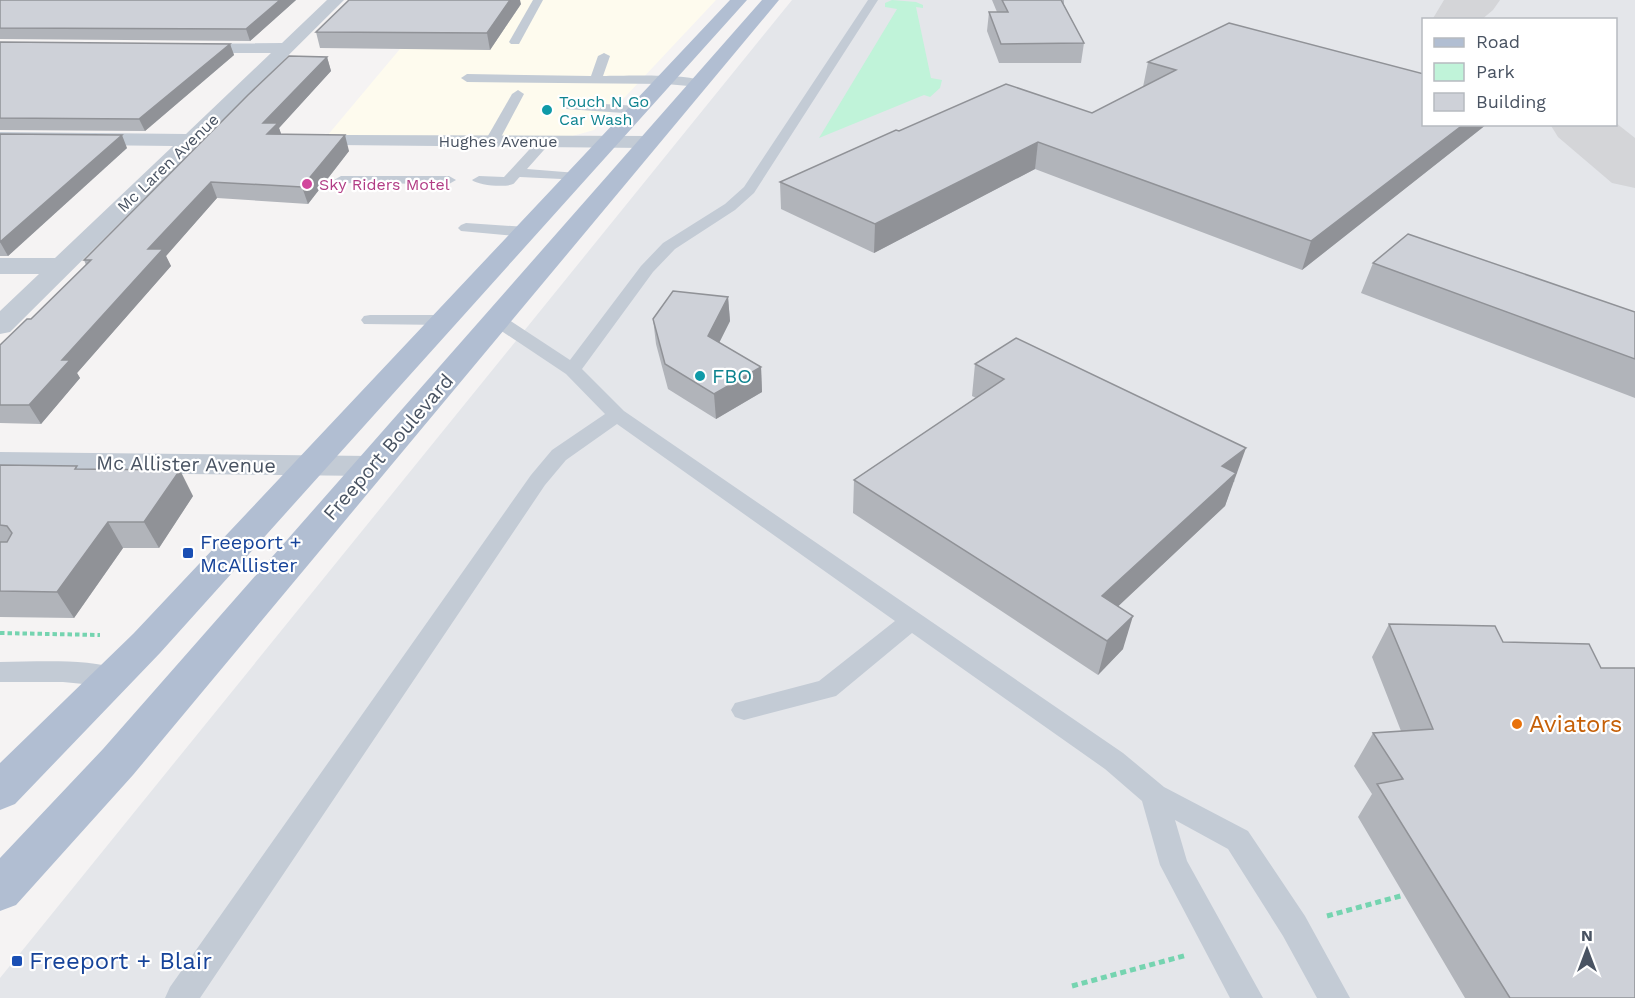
<svg xmlns="http://www.w3.org/2000/svg" width="1635" height="998" viewBox="0 0 1635 998" font-family="'Work Sans',sans-serif">
  <style>
    .commercial { fill: #fefbee }
    .airport { fill: #e4e6ea; fill-rule: evenodd }
    .green { fill: #c0f3d9 }
    .lines { fill: none; stroke-linecap: round; stroke-linejoin: round }
    .taxiway { fill: #d4d5d8; fill-rule: evenodd }
    .path-far1 { stroke: #75d4b0; stroke-width: 4; stroke-dasharray: 4.5 3; stroke-linecap: butt }
    .path { stroke: #75d4b0; stroke-width: 5; stroke-dasharray: 6 4; stroke-linecap: butt }
    .lane { fill: #c3cbd5; fill-rule: evenodd }
    .street { fill: #c3cbd5; fill-rule: evenodd }
    .primary { fill: #b1bed2; fill-rule: evenodd }
    .wall { fill: #b1b4ba }
    .shaded-wall { fill: #909297 }
    .building { fill: #ced1d8; stroke: #909297; stroke-width: 1.5 }
    .culture-dot { fill: #0f9aa8; stroke: #fff; stroke-width: 2 }
    .hotel-dot { fill: #d1479c; stroke: #fff; stroke-width: 2 }
    .transit-dot { fill: #1a4fb4; stroke: #fff; stroke-width: 2 }
    .food-dot { fill: #e8710a; stroke: #fff; stroke-width: 2 }
    .labels { text-anchor: middle; dominant-baseline: central; stroke-width: 4.5; stroke-linejoin: round; paint-order: stroke }
    .far-culture-label { font-size: 16px; fill: #0d838f; stroke: #fff; text-anchor: start }
    .far-street-label { font-size: 16px; fill: #495362; stroke: #fff }
    .far-hotel-label { font-size: 16px; fill: #b23c85; stroke: #fff; text-anchor: start }
    .culture-label { font-size: 20px; fill: #0d838f; stroke: #fff; text-anchor: start }
    .street-label { font-size: 20px; fill: #495362; stroke: #fff }
    .transit-label { font-size: 20px; fill: #164399; stroke: #fff; text-anchor: start }
    .near-food-label { font-size: 24px; fill: #c56008; stroke: #fff; text-anchor: start }
    .near-transit-label { font-size: 24px; fill: #164399; stroke: #fff; text-anchor: start }
  </style>
  <rect width="100%" height="100%" fill="#f5f3f3"/>
  <!-- commercial -->
  <path class="commercial" d="M441,0H716L594,130L569,137L327,136Z"/>
  <!-- airport -->
  <path class="airport" d="M792,0H1635V998H0V978ZM1424,20H1616V124H1424Z"/>
  <!-- green -->
  <path class="green" d="M892,0L916,2L923,5V8L916,7L931,78L942,80L940,88L930,97L924,95L819,138L897,9L885,7V3Z"/>
  <g class="lines">
    <!-- taxiway -->
    <g class="taxiway">
      <path d="M1444,0H1500L1493,10L1481,20H1432Z"/>
      <path d="M1616,123L1635,138V188L1612,183L1558,137L1550,124Z"/>
    </g>
    <!-- path-far1 -->
    <path class="path-far1" d="M0,633L100,635"/>
    <!-- path -->
    <g class="path">
      <path d="M1327,916L1404,895"/>
      <path d="M1072,986L1187,955"/>
    </g>
    <!-- lane -->
    <g class="lane">
      <path d="M533,0H543L519,44H511L509,42Z"/>
      <path d="M868,0H878L754,193L735,210L675,249L653,272L582,369L624,411L1123,753L1164,787L1248,831L1305,916L1350,998H1317L1283,936L1228,849L1175,820L1187,861L1263,998H1230L1160,865L1142,801L1105,769L912,633L836,696L744,720L735,717L731,710L735,703L819,681L895,621L617,424L566,460L545,485L200,998H165L170,987L531,475L552,450L605,414L566,374L491,324L488,320L491,316H503L570,360L641,266L663,243L725,204L744,187Z"/>
      <path d="M604,53L610,56L603,76C622,76 695,73 706,83L700,87L666,84L467,82L461,78L467,74L591,76L598,56Z"/>
      <path d="M518,90L524,94L499,141L497,144H487L485,141L512,94Z"/>
      <path d="M570,102L638,106L644,110L638,114L566,109L564,106L566,103Z"/>
      <path d="M544,138L551,142L527,169L577,173L582,174L584,177L582,180L520,177C519,177 514,184 513,184C505,188 477,185 472,180L479,176L504,177L539,139Z"/>
      <path d="M341,176H449L456,180L449,184L336,183L334,180Z"/>
      <path d="M466,223L527,227L535,232L527,237L461,231L458,228L461,225Z"/>
      <path d="M370,315H446L452,316L455,320L452,324L446,325L364,324L361,320L364,316Z"/>
      <path d="M0,662C39,662 85,658 123,670L126,677L123,684L114,687L63,682H0Z"/>
    </g>
    <!-- street -->
    <g class="street">
      <path d="M327,0H344L10,332L0,334V311L39,274H0V258H55L173,146L0,144V132L186,134L271,53H188L182,52L179,48L182,44L282,43Z"/>
      <path d="M346,135L649,136L656,138L660,142L656,146L649,148L339,145L335,141L339,137Z"/>
      <path d="M0,452L371,456L382,459L387,466L382,473L371,476L0,472Z"/>
    </g>
    <!-- primary -->
    <g class="primary">
      <path d="M730,0H747L160,653L15,804L0,810V763L134,633Z"/>
      <path d="M762,0H779L133,775L16,905L0,911V858L103,749Z"/>
    </g>
  </g>
  <!-- wall -->
  <g class="wall">
    <path d="M0,0H296L250,41L0,39Z"/>
    <path d="M992,0H1064V5L1084,43L1081,63H999L987,31L989,12H997Z"/>
    <path d="M521,4L490,50L320,48L316,32Z"/>
    <path d="M0,42L230,44L234,55L145,131L0,130Z"/>
    <path d="M327,57L331,71L279,128L281,134L349,151L308,204L217,198L166,256L171,266L77,373L80,378L41,424L0,423V345L31,319L86,265L84,260Z"/>
    <path d="M1148,62L1424,124H1487L1302,270L1035,169L874,253L781,209L780,182L899,131L1092,113L1143,87Z"/>
    <path d="M0,134L127,148L8,256H0Z"/>
    <path d="M1373,263L1635,312V398L1361,293Z"/>
    <path d="M728,297L730,321L719,343L761,367L762,392L716,419L668,389L656,344L653,319Z"/>
    <path d="M975,364L1235,481L1233,482L1225,506L1118,606L1123,649L1098,675L853,513L854,480L976,398L972,396Z"/>
    <path d="M0,465L79,469L193,496L159,548H123L74,618L0,617Z"/>
    <path d="M1389,624L1635,998H1465L1358,817L1372,794L1354,766L1373,733L1401,731L1372,657Z"/>
  </g>
  <!-- shaded-wall -->
  <g class="shaded-wall">
    <path d="M280,0H296L250,41L246,29Z"/>
    <path d="M510,0H520L521,4L490,50L487,33Z"/>
    <path d="M230,44L234,55L145,131L139,119Z"/>
    <path d="M327,57L331,71L279,128L283,139L273,150L263,123Z"/>
    <path d="M1464,124H1487L1302,270L1311,241Z"/>
    <path d="M122,135L127,148L8,256L0,242Z"/>
    <path d="M345,135L349,151L308,204L302,187Z"/>
    <path d="M1038,142L1035,169L874,253L875,224Z"/>
    <path d="M211,182L217,198L166,256L171,266L77,373L80,378L41,424L29,405L62,360L148,249Z"/>
    <path d="M728,297L730,321L710,361L708,336Z"/>
    <path d="M761,367L762,392L716,419L714,394Z"/>
    <path d="M1246,448L1225,506L1094,629L1102,596L1222,466Z"/>
    <path d="M180,470L193,496L159,548L144,522Z"/>
    <path d="M108,522L123,548L74,618L57,592Z"/>
    <path d="M1133,616L1123,649L1098,675L1107,641Z"/>
  </g>
  <!-- building -->
  <g class="building">
    <path d="M0,0H280L246,29L0,28Z"/>
    <path d="M349,0H510L487,33L316,32Z"/>
    <path d="M1002,0H1061L1084,43L1001,44L989,12H1008Z"/>
    <path d="M1229,23L1424,74V124H1464L1311,241L1038,142L875,224L780,182L896,130L899,131L1006,84L1092,113L1176,70L1148,62Z"/>
    <path d="M0,42L230,44L139,119L0,118Z"/>
    <path d="M289,56L327,57L263,123H278L267,134L345,135L302,187L211,182L148,249H163L62,360H70L29,405H0V345L27,319H31L91,260H84L248,95Z"/>
    <path d="M0,134L122,135L0,242Z"/>
    <path d="M1408,234L1635,312V359L1373,263Z"/>
    <path d="M673,291L728,297L708,336L761,367L714,394L665,364L653,319Z"/>
    <path d="M1016,338L1246,448L1222,466L1236,473L1102,596L1133,616L1107,641L854,480L1004,379L975,364Z"/>
    <path d="M0,465L77,466L75,469L180,470L144,522H108L57,592L0,591V542H7L12,533L7,526L0,525Z"/>
    <path d="M1389,624L1495,626L1503,642L1589,644L1601,668H1635V998H1510L1377,784L1403,779L1373,733L1433,729Z"/>
  </g>
  <!-- markers -->
  <g class="culture-dot">
    <circle cx="547" cy="110" r="6"/>
    <circle cx="700" cy="376" r="6"/>
  </g>
  <circle class="hotel-dot" cx="307" cy="184" r="6"/>
  <g class="transit-dot">
    <rect x="182" y="547" width="12" height="12" rx="3"/>
    <rect x="11" y="955" width="12" height="12" rx="3"/>
  </g>
  <circle class="food-dot" cx="1517" cy="724" r="6"/>
  <g class="labels">
    <!-- far-culture labels -->
    <g class="far-culture-label">
      <text x="559" y="101">Touch N Go<tspan x="559" dy="18">Car Wash</tspan></text>
    </g>
    <!-- far-street labels -->
    <g class="far-street-label">
      <text x="498" y="141">Hughes Avenue</text>
      <text transform="translate(168 163) rotate(-44)">Mc Laren Avenue</text>
    </g>
    <!-- far-hotel labels -->
    <g class="far-hotel-label">
      <text x="319" y="184">Sky Riders Motel</text>
    </g>
    <!-- culture labels -->
    <g class="culture-label">
      <text x="712" y="376">FBO</text>
    </g>
    <!-- street labels -->
    <g class="street-label">
      <text transform="translate(388 447) rotate(-49)">Freeport Boulevard</text>
      <text transform="translate(186 464) rotate(1)">Mc Allister Avenue</text>
    </g>
    <!-- transit labels -->
    <g class="transit-label">
      <text x="200" y="542">Freeport +<tspan x="200" dy="23">McAllister</tspan></text>
    </g>
    <!-- near-food labels -->
    <g class="near-food-label">
      <text x="1529" y="724">Aviators</text>
    </g>
    <!-- near-transit labels -->
    <g class="near-transit-label">
      <text x="29" y="961">Freeport + Blair</text>
    </g>
  </g>
  <!-- legend -->
  <rect x="1422" y="18" width="195" height="108" fill="#ffffff" stroke="#b6bac0" stroke-width="1.5"/>
  <rect x="1434" y="38" width="30" height="9" fill="#b1bed2" stroke="#b6bac0" stroke-width="1.5"/>
  <text x="1476" y="48" font-size="18" fill="#495362">Road</text>
  <rect x="1434" y="63" width="30" height="18" fill="#c0f3d9" stroke="#b6bac0" stroke-width="1.5"/>
  <text x="1476" y="78" font-size="18" fill="#495362">Park</text>
  <rect x="1434" y="93" width="30" height="18" fill="#ced1d8" stroke="#b6bac0" stroke-width="1.5"/>
  <text x="1476" y="108" font-size="18" fill="#495362">Building</text>
  <!-- north arrow -->
  <g transform="translate(1587 950)" stroke="#ffffff" stroke-width="4.5" paint-order="stroke">
  <path d="M0-4.5L10 22L0 15L-10 22Z" fill="#495362"/>
  <text y="-9" font-size="16" font-weight="bold" text-anchor="middle" fill="#495362">N</text>
  </g>
</svg>
